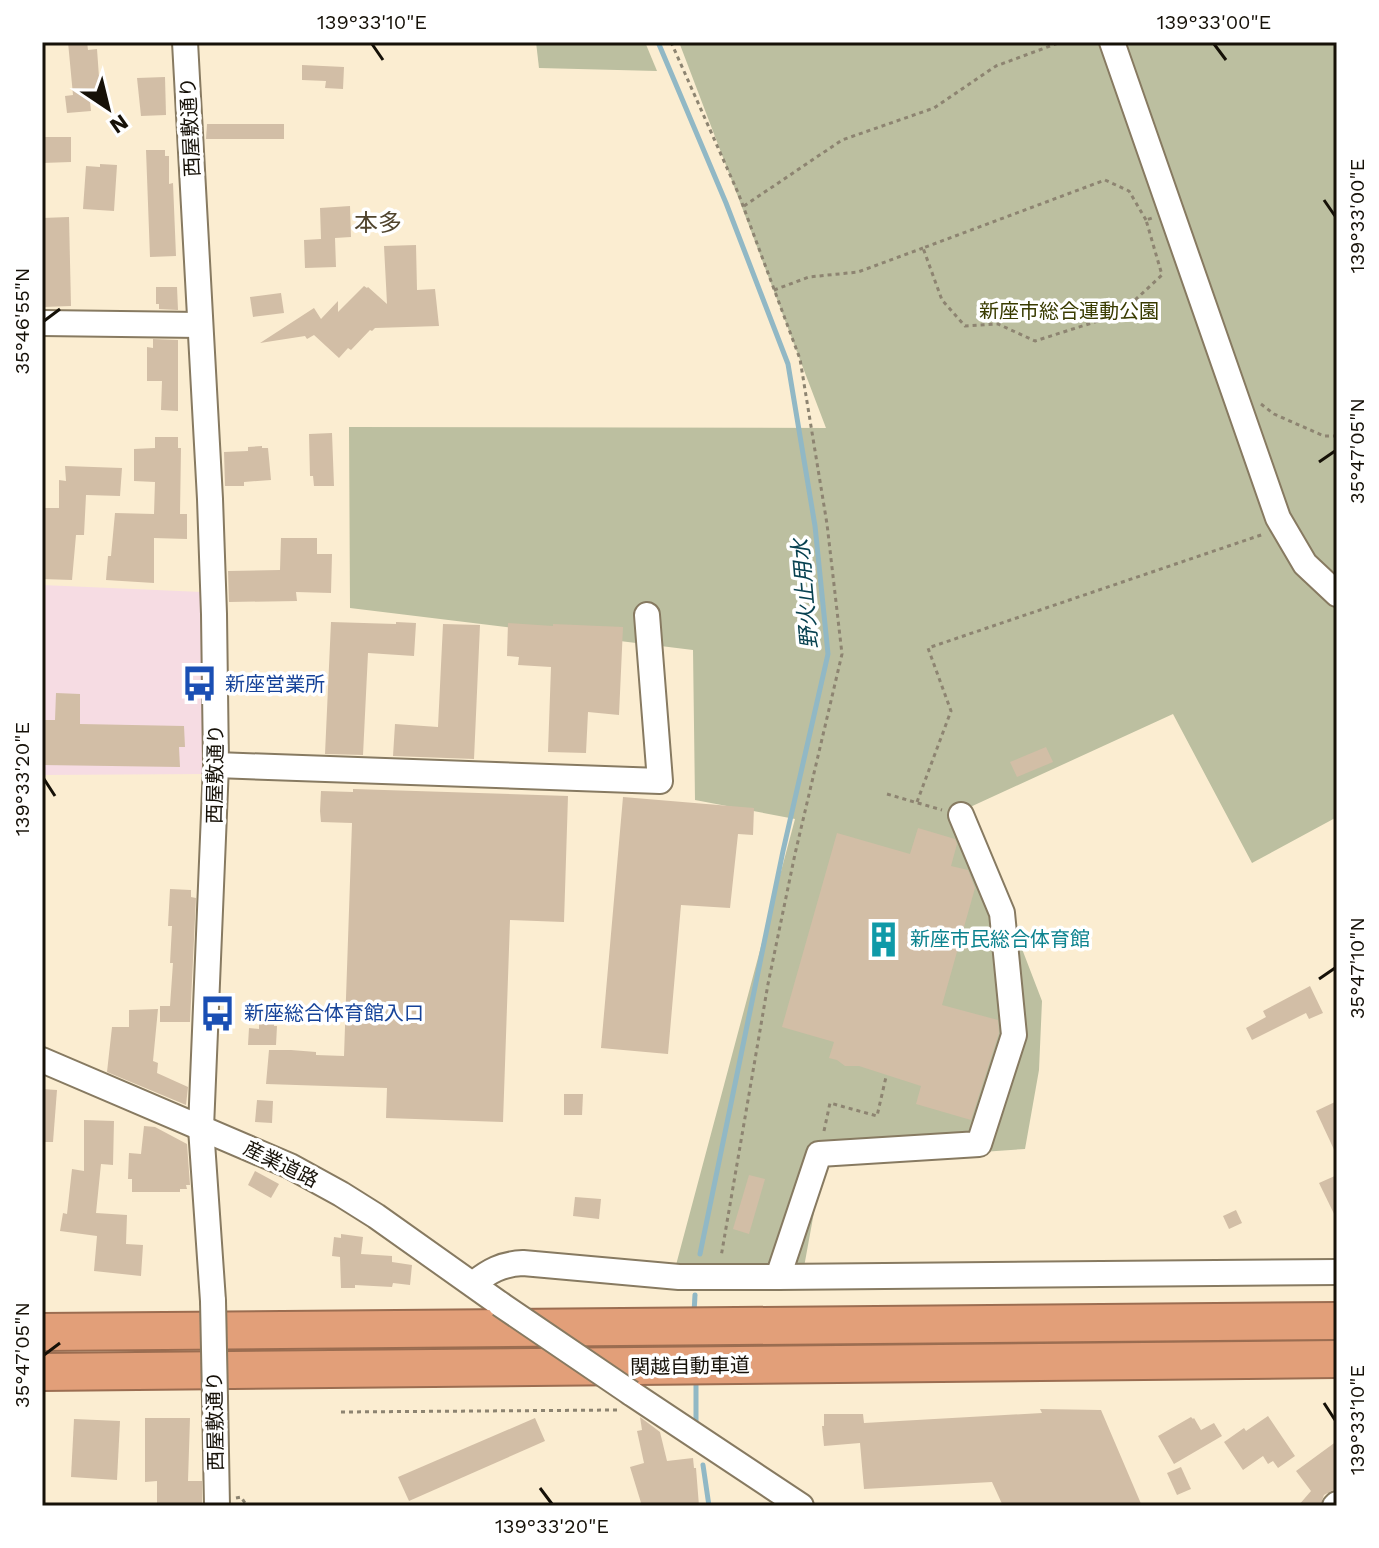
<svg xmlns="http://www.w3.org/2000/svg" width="1379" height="1548" viewBox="0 0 1379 1548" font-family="'Work Sans','Noto Sans JP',sans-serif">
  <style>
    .industrial { fill: #f6dce3 }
    .green { fill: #bcbfa0 }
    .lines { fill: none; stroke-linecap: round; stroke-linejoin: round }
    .stream { stroke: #91b8c5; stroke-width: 5 }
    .building { fill: #d2bea6 }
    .minor-casing { stroke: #877a61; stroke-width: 28 }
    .highway-casing { stroke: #9b6d51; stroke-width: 40 }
    .path { stroke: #8d8471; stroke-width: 3; stroke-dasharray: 4 4; stroke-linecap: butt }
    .minor { stroke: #fff; stroke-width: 24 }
    .highway { stroke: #e29f79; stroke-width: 36 }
    .minor-bridge-casing { stroke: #877a61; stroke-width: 28; stroke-linecap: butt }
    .minor-bridge { stroke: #fff; stroke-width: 24 }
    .ticks { fill: none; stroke: #161108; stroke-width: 3 }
    .labels { text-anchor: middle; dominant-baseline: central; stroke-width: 7; stroke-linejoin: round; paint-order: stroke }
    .street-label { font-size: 20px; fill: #161108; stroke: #fff }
    .park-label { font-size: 20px; fill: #393b00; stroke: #fff }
    .transit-label { font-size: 20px; fill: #164399; stroke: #fff; text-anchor: start }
    .culture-label { font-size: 20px; fill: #0d838f; stroke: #fff; text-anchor: start }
    .water-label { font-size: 22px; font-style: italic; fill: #074150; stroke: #fff }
    .quarter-label { font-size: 24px; fill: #50442d; stroke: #fff }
    .neatline { fill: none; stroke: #161108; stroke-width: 3 }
    .ticks-label { font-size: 20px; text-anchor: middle; fill: #161108 }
  </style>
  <rect width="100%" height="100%" fill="#fbedd1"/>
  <!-- industrial -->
  <path class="industrial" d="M42,585L202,592L205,774L42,775Z"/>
  <!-- green -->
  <g class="green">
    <path d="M536,42H645L657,71L539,68Z"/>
    <path d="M679,42H1337V817L1252,863L1173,714L968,808L1042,1001L1039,1070L1025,1149L823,1163L804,1267L676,1265L795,819L695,800L693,650L350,608L349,427L826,428Z"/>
  </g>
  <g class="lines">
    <!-- stream -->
    <g class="stream">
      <path d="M658,42L726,203L788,364L815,526L828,654L783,851L700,1254"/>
      <path d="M694,1313L695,1295"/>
      <path d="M696,1379V1422"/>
      <path d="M703,1465L709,1506"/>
    </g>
  </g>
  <!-- building -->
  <g class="building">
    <path d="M68,42H87L88,50L97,49L100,91L89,92L91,111L67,113L65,96L73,95Z"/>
    <path d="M302,65L344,67L343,89L325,88L326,81L302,80Z"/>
    <path d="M165,77L166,115L141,116L137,78Z"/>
    <path d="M207,124H284V139H206Z"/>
    <path d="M42,137H71V162L42,163Z"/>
    <path d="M146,150H165V156H169V184L173,183L176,256L150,257Z"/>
    <path d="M100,164L117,165L114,211L83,209L86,166L100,167Z"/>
    <path d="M350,206L351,237L335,238L336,267L305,268L304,240L321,239L320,208Z"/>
    <path d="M69,217L71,306L43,307L42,218Z"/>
    <path d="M416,245L417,290L435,289L439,326L375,328L372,331L370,330L351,350L348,348L339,358L314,335L307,339L305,336L260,343L314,308L321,319L338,301V312L364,286L367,288L368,287L387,304L384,246Z"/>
    <path d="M156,287H177L178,310L159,309V304H156Z"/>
    <path d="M281,293L284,313L253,317L250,297Z"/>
    <path d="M153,339L178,340V411L161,410L162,381H147V347L153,348Z"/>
    <path d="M332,433L334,486H314L313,476H310L309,434Z"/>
    <path d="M155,437H178V448H181L180,514H187V539L154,538V583L106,580L108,556H111L115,513L154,514L155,482L134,481V449L155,448Z"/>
    <path d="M262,446V448H268L271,480L244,482V486H225L224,452L248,451V447Z"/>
    <path d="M65,466L122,468L120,496L86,495L84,535H76L72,580L42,579V508H59V480L66,481Z"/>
    <path d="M281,538H317V554H332L331,593L296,592L297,601L229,602L228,571L280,570Z"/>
    <path d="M331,622L396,624V622L416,623L414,656L368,653L363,755L325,754Z"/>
    <path d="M508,623L553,626V624L623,627L619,715L588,712L586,753L548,752L551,667L518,665L519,657L507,656Z"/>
    <path d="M443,624L480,625L474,759L393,756L395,724L438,727Z"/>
    <path d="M56,693L80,694V724L184,726L185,747H179L180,767L42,765V720H55Z"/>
    <path d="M1046,747L1053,762L1017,777L1010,762Z"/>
    <path d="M353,789L568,796L564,922L510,920L503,1122L386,1118L387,1088L266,1084L269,1050H291L316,1052V1055L344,1056L352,823L321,822L320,811L321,791L353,792Z"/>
    <path d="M623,797L754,808L753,835L738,834L730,908L681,905L668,1054L601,1048Z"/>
    <path d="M918,828L955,839L957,844L951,866L968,870L975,888L942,1005L998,1020L999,1033L971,1120L916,1104L921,1086L859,1066H845L837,1060L829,1058L834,1042L782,1027L837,833L910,854Z"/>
    <path d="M170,889L191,890V897L196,898L190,1022H160V1006H170L173,963H170L172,926H168Z"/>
    <path d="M1310,986L1323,1013L1309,1019L1306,1013L1252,1040L1246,1028L1266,1017L1263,1011Z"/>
    <path d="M158,1009L153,1061L158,1063L157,1073L188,1087L186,1105L107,1072L112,1027H129V1010Z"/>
    <path d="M259,1014H275L274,1026H277L276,1045H248L249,1028L259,1029Z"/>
    <path d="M42,1089L57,1090L53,1142H42Z"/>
    <path d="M564,1094H583L582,1115H564Z"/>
    <path d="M257,1100L273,1101L272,1123L255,1122Z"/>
    <path d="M1337,1101V1156L1316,1111Z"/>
    <path d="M84,1120L114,1121L113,1165L101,1164L96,1213L127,1215L126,1244L143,1245L141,1276L94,1271L97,1236L60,1231L63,1213L67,1214L72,1169L84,1171Z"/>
    <path d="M144,1126L155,1127L187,1144L190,1185H186L187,1189H180V1192H132V1179H128L129,1153L141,1154Z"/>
    <path d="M255,1171L279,1184L271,1198L248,1185Z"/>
    <path d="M749,1175L765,1179L749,1234L733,1229Z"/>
    <path d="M1337,1175V1220L1319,1183Z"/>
    <path d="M575,1197L601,1199L599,1219L573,1216Z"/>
    <path d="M1236,1210L1242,1223L1229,1229L1223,1216Z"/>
    <path d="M341,1234L363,1237L361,1254L392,1256V1262L412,1265L410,1285L393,1283L392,1287L355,1285V1288H341L340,1257L332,1256L334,1237L341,1238Z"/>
    <path d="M1040,1409L1101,1410L1142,1506H1003L992,1482L864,1489L860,1443L824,1446L822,1426H824V1414H863L864,1423L1042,1413Z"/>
    <path d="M1268,1416L1295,1456L1278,1468L1273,1461L1268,1464L1263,1456L1243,1470L1224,1442L1244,1428L1246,1431Z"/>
    <path d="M640,1417L660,1432L667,1461L693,1458L694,1468H696L699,1506H642L630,1467L644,1463L637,1431L642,1430Z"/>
    <path d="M1191,1417L1193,1419L1194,1418L1201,1430L1214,1423L1222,1436L1174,1464L1158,1436Z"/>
    <path d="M145,1418H190L188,1481H202V1506H157V1481L145,1482Z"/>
    <path d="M535,1418L545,1441L409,1501L398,1477Z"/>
    <path d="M74,1419L120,1421L117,1480L71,1477Z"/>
    <path d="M1337,1441V1488L1324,1495L1320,1506H1298L1311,1491L1296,1471Z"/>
    <path d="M1181,1467L1191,1489L1177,1495L1167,1473Z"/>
  </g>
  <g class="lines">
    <defs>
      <g id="minor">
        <path d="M185,42L210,499L214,614L216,765L201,1128L213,1301"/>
        <path d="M1112,42L1278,518L1305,564L1337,594"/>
        <path d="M42,323L200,325"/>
        <path d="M216,765L660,781L647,615"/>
        <path d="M42,1060L290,1166L341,1194L376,1216L500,1304"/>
        <path d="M778,1277L819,1154L979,1144L1014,1035L1002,913L961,815"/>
        <path d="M473,1284C489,1271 502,1264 523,1263L679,1277H778L1337,1272"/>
        <path d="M631,1393L801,1506"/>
        <path d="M215,1399L217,1506"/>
        <path d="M1335,1506L1337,1504"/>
      </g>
      <g id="highway">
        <path d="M42,1332L1337,1321"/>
        <path d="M42,1372L1337,1359"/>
      </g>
    </defs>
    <!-- minor casing -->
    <use href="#minor" class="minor-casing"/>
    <!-- highway casing -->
    <use href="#highway" class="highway-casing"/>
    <!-- path -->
    <g class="path">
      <path d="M671,42L739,195L800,359L827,524L842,654L795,854L768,984L721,1257"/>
      <path d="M744,206L842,140L934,108L996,66L1061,42"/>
      <path d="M1146,220L1129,191L1105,180L923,248L942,300L965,326L998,324L1035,341L1120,314L1162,275L1146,220L1152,218"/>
      <path d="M774,290L809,277L858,272L923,248"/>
      <path d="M1261,404L1274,414L1324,436H1337"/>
      <path d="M887,794L942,810"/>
      <path d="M917,802L951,711L928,648L1264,534"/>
      <path d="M824,1131L830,1103L877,1116L886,1077"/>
      <path d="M341,1412L617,1410"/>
      <path d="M236,1498L241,1497L247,1506"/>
    </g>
    <!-- minor -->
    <use href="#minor" class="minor"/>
    <!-- highway -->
    <use href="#highway" class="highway"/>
    <defs>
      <g id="minor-bridge">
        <path d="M213,1301L215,1399"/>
        <path d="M500,1304L631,1393"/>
      </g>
    </defs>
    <!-- minor-bridge casing -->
    <use href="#minor-bridge" class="minor-bridge-casing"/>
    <!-- minor-bridge -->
    <use href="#minor-bridge" class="minor-bridge"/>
  </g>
  <!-- ticks -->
  <path class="ticks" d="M372,44L383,60M1214,44L1226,60M1324,200L1335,216M44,321L60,309M1319,462L1335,451M44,779L55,796M1319,979L1335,968M44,1355L60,1343M1324,1403L1335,1420M540,1488L552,1504"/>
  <!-- icons -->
  <defs>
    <symbol id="bus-bare" viewBox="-9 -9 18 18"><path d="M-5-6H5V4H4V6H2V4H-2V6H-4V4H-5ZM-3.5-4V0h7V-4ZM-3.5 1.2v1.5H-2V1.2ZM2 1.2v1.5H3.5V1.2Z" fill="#1a4fb4" stroke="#fff" stroke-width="2.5" paint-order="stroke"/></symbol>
    <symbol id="building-bare" viewBox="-9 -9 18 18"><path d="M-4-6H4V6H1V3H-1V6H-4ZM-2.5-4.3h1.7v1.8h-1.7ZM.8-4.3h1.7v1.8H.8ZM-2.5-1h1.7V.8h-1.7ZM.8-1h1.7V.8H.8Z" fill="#0f9aa8" stroke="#fff" stroke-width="2.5" paint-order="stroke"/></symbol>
  </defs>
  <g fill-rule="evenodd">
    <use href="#bus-bare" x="174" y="658" width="51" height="51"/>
    <use href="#building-bare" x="858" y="914" width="51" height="51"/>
    <use href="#bus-bare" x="192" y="988" width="51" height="51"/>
  </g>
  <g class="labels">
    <!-- street labels -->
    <g class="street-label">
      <text transform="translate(190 127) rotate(-93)">西屋敷通り</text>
      <text transform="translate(215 774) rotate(-89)">西屋敷通り</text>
      <text transform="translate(281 1164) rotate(26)">産業道路</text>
      <text transform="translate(690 1366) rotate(-1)">関越自動車道</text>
      <text transform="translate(215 1421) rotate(-91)">西屋敷通り</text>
    </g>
    <!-- park labels -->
    <g class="park-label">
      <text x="1069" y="311">新座市総合運動公園</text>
    </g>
    <!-- transit labels -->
    <g class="transit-label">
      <text x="225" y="684">新座営業所</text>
      <text x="244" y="1013">新座総合体育館入口</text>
    </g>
    <!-- culture labels -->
    <g class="culture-label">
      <text x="910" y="939">新座市民総合体育館</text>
    </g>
    <!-- water labels -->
    <g class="water-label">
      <text transform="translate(805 594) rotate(-95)">野火止用水</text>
    </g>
    <!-- quarter labels -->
    <g class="quarter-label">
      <text x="378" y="223">本多</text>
    </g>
  </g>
  <!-- border -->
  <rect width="1379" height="1548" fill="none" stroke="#ffffff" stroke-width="88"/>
  <!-- north arrow -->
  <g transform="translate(108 108) rotate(145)" stroke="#ffffff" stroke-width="6" paint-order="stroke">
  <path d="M0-6L14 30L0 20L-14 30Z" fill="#161108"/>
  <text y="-12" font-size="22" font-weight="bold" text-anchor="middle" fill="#161108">N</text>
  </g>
  <rect x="44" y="44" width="1291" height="1460" class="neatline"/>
  <g class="ticks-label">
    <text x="372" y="29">139°33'10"E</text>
    <text x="1214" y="29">139°33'00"E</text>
    <text transform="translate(1357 216) rotate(-90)" y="7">139°33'00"E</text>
    <text transform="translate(22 321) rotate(-90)" y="7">35°46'55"N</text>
    <text transform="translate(1357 451) rotate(-90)" y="7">35°47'05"N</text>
    <text transform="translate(22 779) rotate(-90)" y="7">139°33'20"E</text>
    <text transform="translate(1357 968) rotate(-90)" y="7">35°47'10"N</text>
    <text transform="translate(22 1355) rotate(-90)" y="7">35°47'05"N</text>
    <text transform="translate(1357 1420) rotate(-90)" y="7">139°33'10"E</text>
    <text x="552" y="1533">139°33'20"E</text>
  </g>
</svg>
